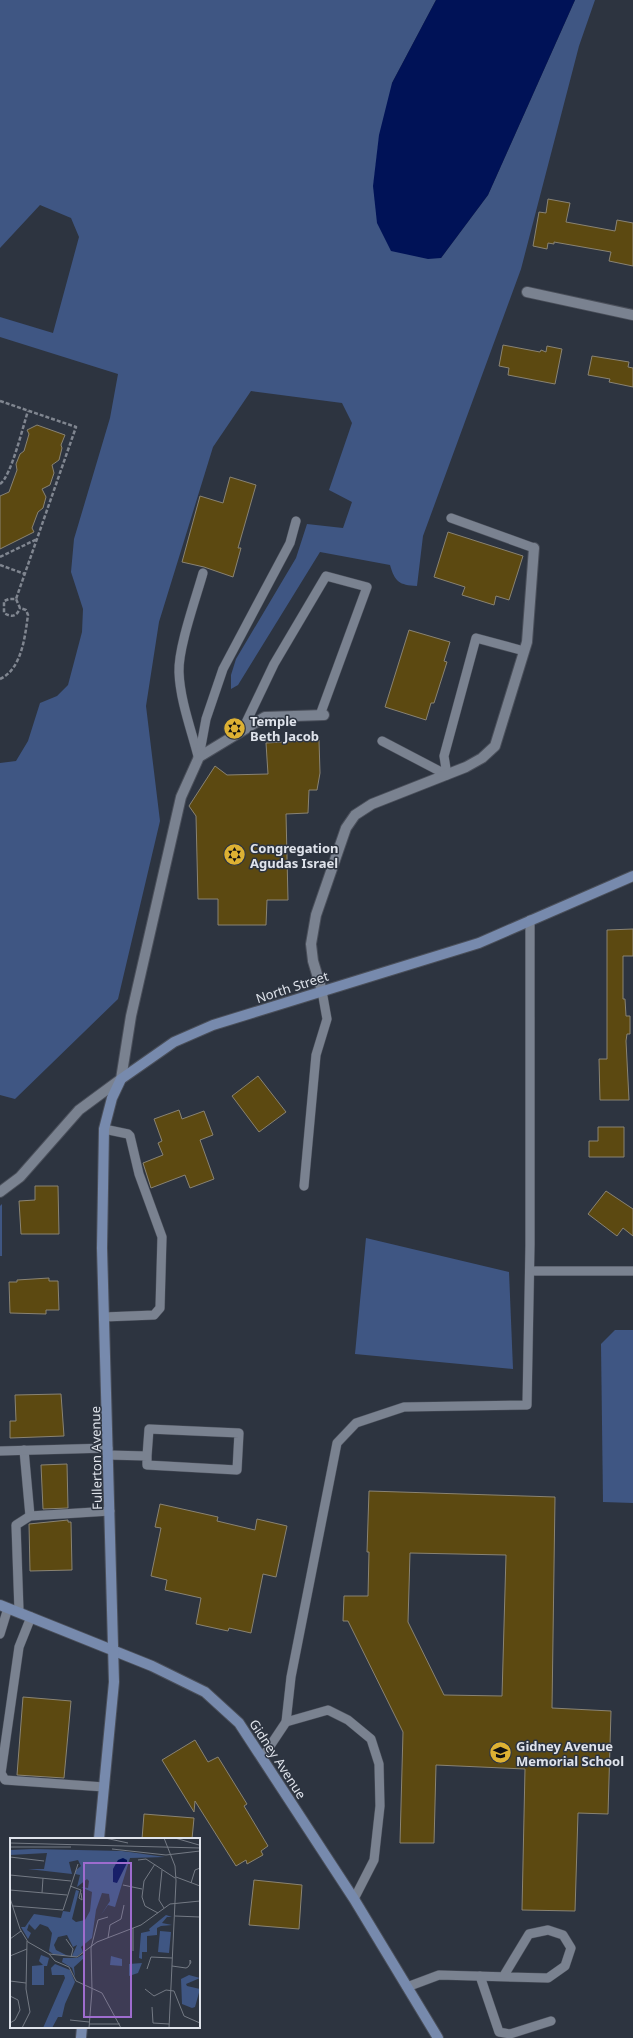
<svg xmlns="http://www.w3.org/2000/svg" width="633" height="2038" viewBox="0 0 633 2038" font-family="'Noto Sans',sans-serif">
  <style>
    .green { fill: #3f5683 }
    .water { fill: #001257 }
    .building { fill: #5c4911; stroke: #898373; fill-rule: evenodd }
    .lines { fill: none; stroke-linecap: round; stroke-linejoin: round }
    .lane-casing { stroke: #4a4f5a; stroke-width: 10 }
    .street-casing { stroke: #4a4f5a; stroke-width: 12 }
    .secondary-casing { stroke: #4a4f5a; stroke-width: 12 }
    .path { stroke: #808690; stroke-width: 2.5; stroke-dasharray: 4 2; stroke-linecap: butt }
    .lane { stroke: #7a8290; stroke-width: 9 }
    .street { stroke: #7a8290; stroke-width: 10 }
    .secondary { stroke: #778aad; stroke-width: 10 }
    .labels { text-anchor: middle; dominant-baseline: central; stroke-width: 3; stroke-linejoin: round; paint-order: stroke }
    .poi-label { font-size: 13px; font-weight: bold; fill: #dfe3eb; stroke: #2d3440; text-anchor: start }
    .street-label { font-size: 13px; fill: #dfe3eb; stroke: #2d3440 }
    .inset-road { fill: none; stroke: #747a84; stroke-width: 1 }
    .view { fill: #9e6cce; fill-opacity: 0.15; stroke: #9e6cce; stroke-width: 2 }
    .inset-edge { fill: none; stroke: #dfe3eb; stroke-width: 2 }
  </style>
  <rect width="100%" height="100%" fill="#2d3440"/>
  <!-- green -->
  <g class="green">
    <path d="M0,0H436L392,83L441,258L488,195L575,0H595L579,46L521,269L423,536L417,586C399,585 395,582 390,565L320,552L238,685L231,689V675L236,659L296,558L307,524L343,528L352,502L329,490L352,423L342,403L251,391L213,447L159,622L146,706L160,821L118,999L15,1099L0,1095V763L16,761L28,741L40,703L57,696L68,685L82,632L83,609L71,572L74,539L110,418L118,374L0,337V317L53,333L79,237L71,218L40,205L0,248Z"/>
    <path d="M2,1204V1256H0V1206Z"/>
    <path d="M366,1238L509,1272L513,1369L355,1354Z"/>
    <path d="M615,1330H633V1503L603,1502L601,1344Z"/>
  </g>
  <!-- water -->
  <path class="water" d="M436,0H575L488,195L441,258L428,259L391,251L377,223L373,186L379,135L392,83Z"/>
  <!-- building -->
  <g class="building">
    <path d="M548,199L570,203L566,222L615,231L617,220L633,223V266L609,261L611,252L554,242V244L548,243L547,249L533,246L539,212L546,213Z"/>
    <path d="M503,345L540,352L541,350L546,352L547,346L562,349L555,384L508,375L509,368L499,366Z"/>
    <path d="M592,356L629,362L628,367L633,368V387L609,382L610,379L588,375Z"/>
    <path d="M37,425L65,435L61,445L62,448L59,460L52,465L54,473L50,485L42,489L46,497L43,508L38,512L32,528L34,532L0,549V496L9,492L17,470L16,464L20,454L24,451L29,434L27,430Z"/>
    <path d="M230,477L256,485L238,548H241L233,577L204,567L182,562L200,496L223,503Z"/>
    <path d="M448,532L523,556L509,600L496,596L494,605L462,595L465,587L434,577Z"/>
    <path d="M409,630L450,642L444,661L447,662L434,703H431L426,720L385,707Z"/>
    <path d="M319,740L320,773L317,790H309L308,813L286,814L288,900H267L266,925H218V899H198L196,816L189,806L215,766L227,775L268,774L266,743Z"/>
    <path d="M633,929V956H623V999H625L626,1016H630V1034H627L626,1041L629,1100H600L599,1059H607V930Z"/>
    <path d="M258,1076L286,1112L259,1132L232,1096Z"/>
    <path d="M179,1110L182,1119L204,1111L213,1135L200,1140L214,1179L190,1188L185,1175L151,1188L143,1163L163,1155L158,1143L162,1141L154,1119Z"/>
    <path d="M598,1127H624V1157H589V1141H598Z"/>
    <path d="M35,1186H58L59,1234H21L19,1201L35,1200Z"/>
    <path d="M606,1191L633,1209V1236L623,1228L617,1236L588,1214Z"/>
    <path d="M49,1278V1281H58L59,1310H46V1314L10,1313L9,1282H17V1280Z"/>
    <path d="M61,1394L64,1436L10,1438V1421H16L15,1395Z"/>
    <path d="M67,1464L68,1508L43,1509L41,1465Z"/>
    <path d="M369,1491L555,1497L552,1708L611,1711L608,1814L578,1813L575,1911L522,1910L525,1769L436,1765L434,1843H400L403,1732L348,1621H343L344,1596H368L369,1552H367ZM410,1553L506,1555L502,1696L444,1695L408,1622Z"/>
    <path d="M160,1504L218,1517L217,1521L255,1530L257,1519L287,1526L276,1577L263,1574L251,1633L229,1628L228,1631L196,1624L201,1598L165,1590L167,1580L151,1576L161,1528L155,1527Z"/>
    <path d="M68,1520V1522H71L72,1570L30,1571L29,1524Z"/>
    <path d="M23,1697L71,1701L64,1778L17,1775Z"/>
    <path d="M195,1740L208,1762L218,1757L247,1804L244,1806L268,1846L261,1851L263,1855L247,1864L246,1860L236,1866L195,1801L194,1812L162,1760Z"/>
    <path d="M144,1814L194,1818L192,1839H142Z"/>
    <path d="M254,1880L302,1885L299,1929L249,1925Z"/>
  </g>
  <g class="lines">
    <defs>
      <g id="lane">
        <path d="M451,518L534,548"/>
        <path d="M242,731L274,664L326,576L367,587L320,715"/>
        <path d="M382,741L447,775L444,756L476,638L524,651"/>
        <path d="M198,756C191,729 180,700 179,672C178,648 196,598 203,573"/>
        <path d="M199,757L206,719L223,669L290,543L296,521"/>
        <path d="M104,1129L128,1134L130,1136L139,1174L162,1237L160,1308L154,1315L104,1317"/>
        <path d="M304,1186L316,1055L327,1019L322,991"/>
        <path d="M530,1271H633"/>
        <path d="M24,1450L30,1516"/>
        <path d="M0,1451L108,1448"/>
        <path d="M108,1455L147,1456L149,1429L239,1433L237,1470L147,1465V1456"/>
        <path d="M19,1611L16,1525L30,1516L110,1511"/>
        <path d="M31,1617L19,1647L1,1773L5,1780L104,1787"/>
        <path d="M0,1634L8,1608"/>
        <path d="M286,1722L328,1710L348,1720L371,1739L379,1764L380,1806L374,1860L354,1899"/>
        <path d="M262,1758L286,1722L291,1677L337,1443L356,1423L404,1407L527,1405L530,1245V920"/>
        <path d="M480,1976L499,2032L510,2034L551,2021"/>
        <path d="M407,1987L439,1975L548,1978L565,1966L571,1948L563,1935L548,1930L529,1934L503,1977"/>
      </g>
      <g id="street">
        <path d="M527,292L633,315"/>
        <path d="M322,991L313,961L311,944L316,915L346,828L355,815L372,804L466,767L482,758L495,746L527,642L534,548"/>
        <path d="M0,1192L20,1177L79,1110L121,1079L131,1016L181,797L199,757L265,717L324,715"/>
      </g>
      <g id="secondary">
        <path d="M0,1605L152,1666L205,1692L239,1723L354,1899L438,2038"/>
        <path d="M99,1839L114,1682L102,1248L104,1129L112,1098L121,1079L174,1042L213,1025L479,943L633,876"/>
        <path d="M81,2038L82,2027"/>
      </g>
    </defs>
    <!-- lane casing -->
    <use href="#lane" class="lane-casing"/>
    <!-- street casing -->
    <use href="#street" class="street-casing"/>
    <!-- secondary casing -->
    <use href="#secondary" class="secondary-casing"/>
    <!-- path -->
    <g class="path">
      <path d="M0,401L76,427L16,599"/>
      <path d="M0,484C11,477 23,426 28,411"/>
      <path d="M0,557L37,539"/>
      <path d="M0,565L25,574"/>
      <path d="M0,679C22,669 25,636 28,615L26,610L20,608L16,599H9L4,601V613C12,618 17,616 20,608"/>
    </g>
    <!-- lane -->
    <use href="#lane" class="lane"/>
    <!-- street -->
    <use href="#street" class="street"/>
    <!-- secondary -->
    <use href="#secondary" class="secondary"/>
  </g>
  <!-- icons -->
  <defs>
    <symbol id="synagogue-disc" viewBox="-11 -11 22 22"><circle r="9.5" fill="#ddb133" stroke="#2d3440"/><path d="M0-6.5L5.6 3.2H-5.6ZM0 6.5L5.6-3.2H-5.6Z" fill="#111"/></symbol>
    <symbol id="school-disc" viewBox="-11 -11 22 22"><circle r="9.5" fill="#ddb133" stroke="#2d3440"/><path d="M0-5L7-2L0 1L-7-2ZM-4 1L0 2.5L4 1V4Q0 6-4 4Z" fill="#111"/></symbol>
  </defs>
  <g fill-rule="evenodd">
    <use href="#synagogue-disc" x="222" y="716" width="25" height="25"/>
    <use href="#synagogue-disc" x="222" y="842" width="25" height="25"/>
    <use href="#school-disc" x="488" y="1740" width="25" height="25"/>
  </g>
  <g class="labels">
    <!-- poi labels -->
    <g class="poi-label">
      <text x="250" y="721">Temple<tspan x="250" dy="15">Beth Jacob</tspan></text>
      <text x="250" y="848">Congregation<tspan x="250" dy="15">Agudas Israel</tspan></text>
      <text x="516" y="1746">Gidney Avenue<tspan x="516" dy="15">Memorial School</tspan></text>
    </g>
    <!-- street labels -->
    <g class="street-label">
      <text transform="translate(292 987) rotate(-18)">North Street</text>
      <text transform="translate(96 1458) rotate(-91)">Fullerton Avenue</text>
      <text transform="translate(278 1759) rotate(57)">Gidney Avenue</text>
    </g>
  </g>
  <!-- overview -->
  <g transform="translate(10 1838)">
    <rect width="190" height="190" fill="#2d3440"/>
    <path d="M23,11L112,13L155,19L120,20L105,69L98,67L91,77L100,63L99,56L92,55L86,72L82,100L71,109L73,114L66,119L62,118L67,107L63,109L57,97L48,99L44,107L46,112L58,118L43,116L39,113L42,95L38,89L30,86L25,92L19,86L17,92L21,95L18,101L11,89H15L24,76L51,80L53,73L60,74L66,52L69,53L62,81L66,84L75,82L80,73L82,54L71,49L78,50L79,43L77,41L67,49L70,37L65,36L66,32L71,28L68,22L59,24L62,36L18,31H34L37,15L0,17V12ZM156,77L162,79H157L152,85L162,87L151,88L147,90V97L137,98V114H132V121L129,120L131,95L140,93L139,91ZM150,93L161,94L159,115L148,114ZM74,116V120L64,129L65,139L62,130L52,124L53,120H67ZM31,117L39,120L37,128H34V147H22V128L33,127L29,123ZM101,118L112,121V128L100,127ZM132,125L128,135L119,138V126ZM45,126L60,132L65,144L55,166L52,179H48L42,190H33L55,140L54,137H42L41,130ZM179,137L190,140L176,146L177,148L190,151L185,169L182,170L172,166L171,141Z" fill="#3f5683"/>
    <path d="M113,20L117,22V25L107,45L103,44V31L108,22Z" fill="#001257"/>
    <path class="inset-road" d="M95,0L118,5M154,0L165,28L166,43L159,190M165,0L189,7M0,5L190,10M0,9H61M102,11L156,17L190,13M0,19L34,23M128,22L136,21L165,40M145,26L134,43L132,59L135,68L148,75M152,32L149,62L154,70M0,37L61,43M166,39L190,48M181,45L185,32L190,30M113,47L132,51M60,48L71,52L69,60L72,62L71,55M0,52L57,57M32,55L33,40M0,60L10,91L18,104L39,116L45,123L59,129L66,143L92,155L111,190M3,68L53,72L68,26M165,78L190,79M123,90V113M98,100L100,87L111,81L114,67M0,101L11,93M56,101L63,111L61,119M39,116L67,119L87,104L131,87L160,66L190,63M0,118L17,111M0,124V138M162,128L176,130L178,129L180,126L181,124L180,122V126M137,131L141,119L162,120M0,143L16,145M135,151L144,158L156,152L164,153L174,178L190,185M0,158L8,162L10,172L5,182L0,185M142,169L143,185L159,186M60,182L79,184M79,186H110M12,190L20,174L16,151L17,103M79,190L82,152L81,110L88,82L98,79"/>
    <path class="view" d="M74,25H121V179H74Z"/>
    <rect width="190" height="190" class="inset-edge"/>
  </g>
</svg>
